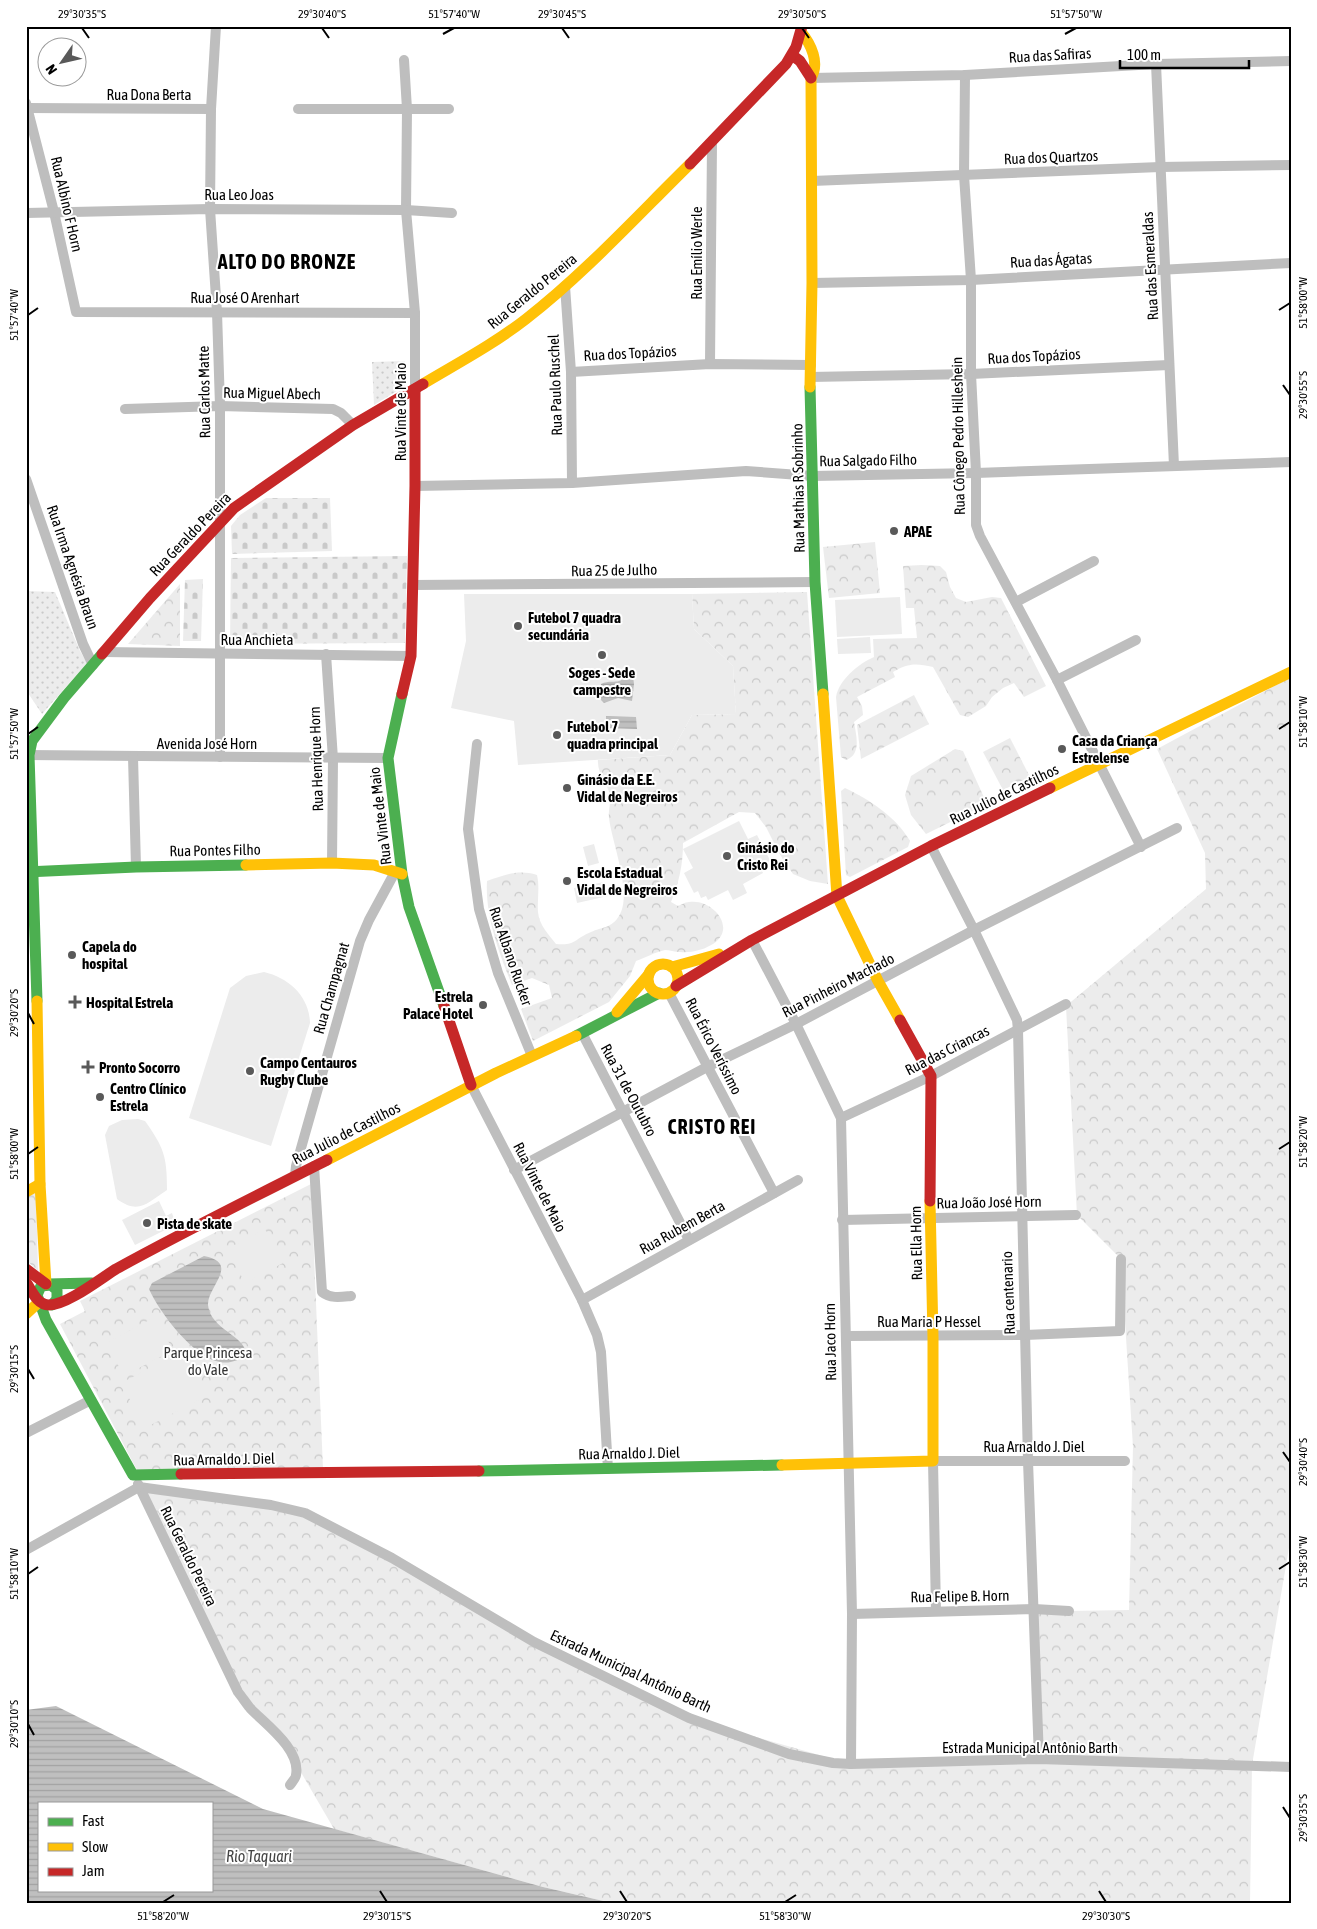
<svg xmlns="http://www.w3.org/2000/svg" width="1317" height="1929" viewBox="0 0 1317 1929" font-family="'Asap Condensed',sans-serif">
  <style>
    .grass { fill: url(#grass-dots) }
    .forest { fill: url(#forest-crowns) }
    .cemetery { fill: url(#cemetery-stones) }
    .pitch { fill: #ececec }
    .water { fill: url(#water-rules); fill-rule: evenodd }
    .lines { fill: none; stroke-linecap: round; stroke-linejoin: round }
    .street { stroke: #bebebe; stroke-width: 10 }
    .fast { stroke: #4caf50; stroke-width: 11 }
    .slow { stroke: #ffc107; stroke-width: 11 }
    .jam { stroke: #c62828; stroke-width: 11 }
    .ticks { fill: none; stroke: #000; stroke-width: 2 }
    .poi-dot { fill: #595959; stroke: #fff; stroke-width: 2 }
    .labels { text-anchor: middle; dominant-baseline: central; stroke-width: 4; stroke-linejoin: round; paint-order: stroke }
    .street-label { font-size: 15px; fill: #000; stroke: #fff }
    .poi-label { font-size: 15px; font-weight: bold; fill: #000; stroke: #fff; text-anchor: start }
    .park-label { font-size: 15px; fill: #333; stroke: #fff }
    .water-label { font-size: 16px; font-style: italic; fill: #444; stroke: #fff }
    .district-label { font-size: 20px; font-weight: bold; letter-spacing: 1px; fill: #000; stroke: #fff }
    .neatline { fill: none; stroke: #000; stroke-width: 2 }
    .ticks-label { font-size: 12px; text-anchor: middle; fill: #000 }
  </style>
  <defs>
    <pattern id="grass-dots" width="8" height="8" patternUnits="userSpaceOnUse" patternTransform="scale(1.25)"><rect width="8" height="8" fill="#ececec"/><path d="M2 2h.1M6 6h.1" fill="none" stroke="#c9c9c9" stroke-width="1.8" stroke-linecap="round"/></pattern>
    <pattern id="forest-crowns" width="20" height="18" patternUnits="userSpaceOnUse" patternTransform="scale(1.25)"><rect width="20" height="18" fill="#ececec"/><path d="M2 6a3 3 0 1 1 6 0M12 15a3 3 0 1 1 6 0" fill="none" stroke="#c9c9c9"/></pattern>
    <pattern id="cemetery-stones" width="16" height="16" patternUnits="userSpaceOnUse" patternTransform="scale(1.25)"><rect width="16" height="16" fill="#ececec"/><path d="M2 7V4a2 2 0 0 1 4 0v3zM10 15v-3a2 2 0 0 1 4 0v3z" fill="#c9c9c9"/></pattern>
    <pattern id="water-rules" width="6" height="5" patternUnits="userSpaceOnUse" patternTransform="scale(1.25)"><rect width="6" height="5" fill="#bfbfbf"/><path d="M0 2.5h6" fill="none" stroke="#a2a2a2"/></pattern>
  </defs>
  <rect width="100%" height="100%" fill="#fff"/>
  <!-- grass -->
  <g class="grass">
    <path d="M405,361V386L374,405L372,362Z"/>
    <path d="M26,591L55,592L80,651L87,663L42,714L26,690Z"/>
  </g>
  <!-- forest -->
  <g class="forest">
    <path d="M875,542L880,593L829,598L823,547Z"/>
    <path d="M922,565L940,566L946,572L950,587L956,598L966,602L992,597L1001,598L1046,686L1024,697L1014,683L1003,688L992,697L986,706L968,717L960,715L933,667C916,663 908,663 893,672L895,677L857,697L862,706L863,715L854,722C856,735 862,754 846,760L841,757L836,697C839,680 858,664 874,657L873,639L917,638L914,608H906L903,566Z"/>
    <path d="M180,584V646L128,644Z"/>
    <path d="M807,592L828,884L810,881L793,874L779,853L766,827L755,813L739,812L683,843C683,865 679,882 671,902L678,906C681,905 685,902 689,902C712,898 738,928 713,944C703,950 691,953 680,952C675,952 669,950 665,950C655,952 645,958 636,961L630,976L609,1002L533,1041L521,1009L552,998L549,985L532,978L512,985C499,953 485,916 487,881C505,875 518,869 537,875C540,888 537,900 538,912C539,925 549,935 556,944C576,946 574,939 591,932C602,927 612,928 619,916C633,894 612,843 609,818C608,811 611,803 610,795C607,782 597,774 598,760L670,755L692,715L736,714L733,666L694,629L692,594Z"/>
    <path d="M1291,677V1536L1252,1765L1250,1903H612L543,1887L334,1829L295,1762L250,1708L139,1487L305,1513L534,1642L689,1718L851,1764L1039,1759L1034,1609L1069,1611L1129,1610L1133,1447L1121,1259L1077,1215L1066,1006L1206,889L1205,853L1157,749Z"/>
    <path d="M914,695L929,724L861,759L857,725Z"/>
    <path d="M1010,738L1030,777L1003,790L983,752Z"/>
    <path d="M955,749L963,751L987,804L926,834L911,815L905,795L911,776Z"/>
    <path d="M845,788C870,800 895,816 910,841L908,847L850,877L846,875L841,791Z"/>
    <path d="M311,1184L323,1469L138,1472L60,1324L85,1311L80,1301Z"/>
    <path d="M36,1192L38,1271L26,1260V1198Z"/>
  </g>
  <!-- cemetery -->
  <g class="cemetery">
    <path d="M266,498H330L332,551L232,554L231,526L240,515Z"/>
    <path d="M407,556L405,643L230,644L231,558Z"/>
    <path d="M203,579L201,641H183L185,580Z"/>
  </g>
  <!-- pitch -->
  <g class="pitch">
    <path d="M464,594H692L694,629L733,666L736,714L692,715L670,755L518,765L514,721L451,708L466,641Z"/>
    <path d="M900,597L902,634L837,637L835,600Z"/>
    <path d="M870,637L871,653L838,654L837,639Z"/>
    <path d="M949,797L959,815L926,831L917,813Z"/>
    <path d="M739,821L748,839L757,835L772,864L761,869L763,873L743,884L747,893L733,900L728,890L708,900L706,896L701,898L698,891L694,893L684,873L693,868L683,849Z"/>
    <path d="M594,844L599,863L588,866L583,847Z"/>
    <path d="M604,882L608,896L577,903L574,888Z"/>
    <path d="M264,972C289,978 309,996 310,1023L271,1146L189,1118L230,988L246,976Z"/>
    <path d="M138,1119L145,1121C164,1148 167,1156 167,1190C147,1203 139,1215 117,1199L105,1135L109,1126L122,1120Z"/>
    <path d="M159,1201L166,1216L172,1213L174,1219L170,1221L173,1226L135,1245L122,1220Z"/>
    <path d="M265,1229L283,1263L245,1283L227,1249Z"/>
    <path d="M155,1317L173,1350L124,1376L106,1343Z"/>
    <path d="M185,1350L208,1395L145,1428L121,1383Z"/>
  </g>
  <!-- water -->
  <g class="water">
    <path d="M627,674L633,676L634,684L632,701L618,698L604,703L601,700V684C612,678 619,687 627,674Z"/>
    <path d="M606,716L636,717L637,729L606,728Z"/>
    <path d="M204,1256C241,1263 207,1287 208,1305C210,1330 248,1336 246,1356C238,1360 230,1364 220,1362C194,1358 159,1312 149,1289L152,1283Z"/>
    <path d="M56,1706L263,1809L543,1887L612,1903H26V1710ZM39,1803H211V1890H39Z"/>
  </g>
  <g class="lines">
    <!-- street -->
    <g class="street">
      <path d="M216,26L211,109L210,209L217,312L220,406V757"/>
      <path d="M404,60L407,109L406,210L415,313V389"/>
      <path d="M1156,64L1174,466"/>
      <path d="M965,75L964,175L971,280V374L976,473V525L980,536L1057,680L1141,847"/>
      <path d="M811,78L965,75L1156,64L1291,61"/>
      <path d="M26,103L54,212L76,312L415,313"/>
      <path d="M26,108L211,109"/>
      <path d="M298,109H449"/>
      <path d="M812,181L1160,167L1291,165"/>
      <path d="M26,213L210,209L406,210L452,213"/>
      <path d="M812,283L971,280L1291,263"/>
      <path d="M565,286L571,372L572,483"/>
      <path d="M710,364L712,143"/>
      <path d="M571,372L710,364L811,365"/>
      <path d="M810,377L971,374L1169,365"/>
      <path d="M125,409L220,406L333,409L341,413L353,425"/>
      <path d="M26,479L83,644L93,665"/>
      <path d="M415,486L572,483L746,471L813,476L976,473L1291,462"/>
      <path d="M413,585L815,582"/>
      <path d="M1016,602L1094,561"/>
      <path d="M103,652L411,656"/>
      <path d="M326,654L333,759L332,863"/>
      <path d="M1057,680L1136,640"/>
      <path d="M477,744L468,829L479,909L498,973L532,1056"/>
      <path d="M26,755L388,758"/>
      <path d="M133,757L136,867"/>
      <path d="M931,846L974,930L1017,1020L1018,1030L1028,1461L1039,1759"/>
      <path d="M752,940L796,1024L841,1118L852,1614L851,1764"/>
      <path d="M669,993L774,1193"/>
      <path d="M582,1033L689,1240"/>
      <path d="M471,1085L582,1300L597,1335L601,1352L608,1469"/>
      <path d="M841,1118L931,1076L1066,1004"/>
      <path d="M314,1166L322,1292C331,1299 341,1297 351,1296"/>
      <path d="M514,1170L707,1067L796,1024L974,930L1177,828"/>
      <path d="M295,1176L296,1166L305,1134L360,941L369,920L395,872"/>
      <path d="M842,1220L1076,1215"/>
      <path d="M582,1300L798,1180"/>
      <path d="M846,1336L1025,1335L1120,1331L1121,1259"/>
      <path d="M26,1433L91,1400"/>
      <path d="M138,1484L238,1692C242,1697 246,1703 250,1708C265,1724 301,1749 296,1775C296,1778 292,1782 290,1785"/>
      <path d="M139,1487L271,1505L305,1513L392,1558L534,1642L689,1718L789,1754L833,1763L851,1764L1039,1759L1291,1767"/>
      <path d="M26,1550L139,1487"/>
      <path d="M936,1611L933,1461H1125"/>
      <path d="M852,1614L1034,1609L1069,1611"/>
    </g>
    <!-- fast -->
    <g class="fast">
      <path d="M810,387L815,582L823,694"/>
      <path d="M402,694L388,758L402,874L409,907L444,1006"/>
      <path d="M26,872L136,867L246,865"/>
      <path d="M37,1001L29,755L32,741L64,698L102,654"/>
      <path d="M576,1036L659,993"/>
      <path d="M48,1284L92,1283"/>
      <path d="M52,1305L57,1299V1290L51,1285L41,1286L37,1295L46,1320L133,1475L181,1474"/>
      <path d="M479,1471L782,1465"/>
    </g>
    <!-- slow -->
    <g class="slow">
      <path d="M801,32C811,44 820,63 811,78L812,283L810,387"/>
      <path d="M423,384C458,363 494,344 526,319C584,274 638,215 690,164"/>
      <path d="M823,694L837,896L878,981L900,1020"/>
      <path d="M1050,788L1291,672"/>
      <path d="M246,865L332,863L374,865L402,874"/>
      <circle cx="663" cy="979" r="15"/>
      <path d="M672,967L719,954"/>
      <path d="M37,1001L40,1184L46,1284"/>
      <path d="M617,1012L649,974"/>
      <path d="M327,1160L496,1073L576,1036"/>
      <path d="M26,1192L40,1184"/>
      <path d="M26,1314L39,1302"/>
      <path d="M782,1465L933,1461V1337L930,1201"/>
    </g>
    <!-- jam -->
    <g class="jam">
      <path d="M792,55L800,61L811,78"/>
      <path d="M690,164L786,64L796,47L802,26"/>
      <path d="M102,654L150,598L234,508L353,425L423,384"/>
      <path d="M402,694L411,656L415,486V389"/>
      <path d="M676,986L752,940L931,846L1050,788"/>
      <path d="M444,1006L471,1085"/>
      <path d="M900,1020L931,1076L930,1201"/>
      <path d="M26,1269L46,1284"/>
      <path d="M26,1282C32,1291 37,1305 49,1305C67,1305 100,1279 116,1269C185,1231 256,1196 327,1160"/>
      <path d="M181,1474L479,1471"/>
    </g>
  </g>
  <!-- ticks -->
  <path class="ticks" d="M82,28L89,38M322,28L329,38M562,28L569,38M802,28L809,38M443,34L454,28M1065,34L1076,28M1279,310L1290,303M28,315L38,308M1283,385L1290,395M1279,729L1290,722M28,734L38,727M28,1013L34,1024M1279,1149L1290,1142M28,1154L38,1147M28,1369L34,1379M1283,1452L1290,1462M1279,1569L1290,1562M28,1574L38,1567M28,1724L34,1735M1283,1807L1290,1818M380,1891L387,1902M620,1891L627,1902M1099,1891L1106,1902M163,1902L174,1895M785,1902L796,1895"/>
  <!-- markers -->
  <g class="poi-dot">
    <circle cx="894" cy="531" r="5"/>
    <circle cx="518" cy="626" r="5"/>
    <circle cx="602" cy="655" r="5"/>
    <circle cx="557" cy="735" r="5"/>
    <circle cx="1062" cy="749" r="5"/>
    <circle cx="567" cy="788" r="5"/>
    <circle cx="727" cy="856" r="5"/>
    <circle cx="567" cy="881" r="5"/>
    <circle cx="72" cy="955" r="5"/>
    <path d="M72.5 994.5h5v5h5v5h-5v5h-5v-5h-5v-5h5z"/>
    <circle cx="483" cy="1005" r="5"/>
    <path d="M85.5 1059.5h5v5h5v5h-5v5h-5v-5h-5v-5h5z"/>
    <circle cx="250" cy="1071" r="5"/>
    <circle cx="100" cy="1097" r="5"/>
    <circle cx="147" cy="1223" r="5"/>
  </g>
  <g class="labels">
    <!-- street labels -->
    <g class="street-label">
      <text transform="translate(1050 55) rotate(-3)">Rua das Safiras</text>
      <text x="149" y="94">Rua Dona Berta</text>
      <text transform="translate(1051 157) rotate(-2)">Rua dos Quartzos</text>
      <text x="239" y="194">Rua Leo Joas</text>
      <text transform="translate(67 204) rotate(77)">Rua Albino F Horn</text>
      <text transform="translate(696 253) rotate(-90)">Rua Emílio Werle</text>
      <text transform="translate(1051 260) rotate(-3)">Rua das Ágatas</text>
      <text transform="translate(1150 266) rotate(-93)">Rua das Esmeraldas</text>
      <text transform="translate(532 291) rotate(-39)">Rua Geraldo Pereira</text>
      <text x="245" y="297">Rua José O Arenhart</text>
      <text transform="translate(630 353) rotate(-3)">Rua dos Topázios</text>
      <text transform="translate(1034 356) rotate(-3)">Rua dos Topázios</text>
      <text transform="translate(555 385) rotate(-92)">Rua Paulo Ruschel</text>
      <text transform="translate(204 392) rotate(-91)">Rua Carlos Matte</text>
      <text transform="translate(272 393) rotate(1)">Rua Miguel Abech</text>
      <text transform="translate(400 412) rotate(-90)">Rua Vinte de Maio</text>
      <text transform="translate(958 436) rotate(-91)">Rua Cônego Pedro Hilleshein</text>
      <text transform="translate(868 460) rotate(-1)">Rua Salgado Filho</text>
      <text transform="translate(798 488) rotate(-91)">Rua Mathias R Sobrinho</text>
      <text transform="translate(190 534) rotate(-46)">Rua Geraldo Pereira</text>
      <text transform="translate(73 567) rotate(71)">Rua Irma Agnésia Braun</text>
      <text transform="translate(614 570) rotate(-1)">Rua 25 de Julho</text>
      <text x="257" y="639">Rua Anchieta</text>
      <text x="207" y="743">Avenida José Horn</text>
      <text transform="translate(316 759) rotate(-92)">Rua Henrique Horn</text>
      <text transform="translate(1004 794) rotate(-26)">Rua Julio de Castilhos</text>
      <text transform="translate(380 816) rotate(-97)">Rua Vinte de Maio</text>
      <text transform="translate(215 850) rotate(-1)">Rua Pontes Filho</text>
      <text transform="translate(511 956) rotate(71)">Rua Albano Rucker</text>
      <text transform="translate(838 985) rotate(-27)">Rua Pinheiro Machado</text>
      <text transform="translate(331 988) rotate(-74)">Rua Champagnat</text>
      <text transform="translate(714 1046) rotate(63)">Rua Érico Veríssimo</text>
      <text transform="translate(947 1050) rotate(-27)">Rua das Criancas</text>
      <text transform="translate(629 1090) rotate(62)">Rua 31 de Outubro</text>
      <text transform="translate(346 1133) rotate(-27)">Rua Julio de Castilhos</text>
      <text transform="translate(540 1187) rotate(63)">Rua Vinte de Maio</text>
      <text transform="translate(989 1202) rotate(-1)">Rua João José Horn</text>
      <text transform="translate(682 1227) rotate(-29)">Rua Rubem Berta</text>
      <text transform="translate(916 1243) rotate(-91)">Rua Ella Horn</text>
      <text transform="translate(1008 1293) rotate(-92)">Rua centenario</text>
      <text x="929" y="1321">Rua Maria P Hessel</text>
      <text transform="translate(830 1342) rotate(-91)">Rua Jaco Horn</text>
      <text x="1034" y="1446">Rua Arnaldo J. Diel</text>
      <text transform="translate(629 1453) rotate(-1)">Rua Arnaldo J. Diel</text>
      <text transform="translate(224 1459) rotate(-1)">Rua Arnaldo J. Diel</text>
      <text transform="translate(189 1556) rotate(64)">Rua Geraldo Pereira</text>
      <text transform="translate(960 1596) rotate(-1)">Rua Felipe B. Horn</text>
      <text transform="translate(631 1671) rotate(25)">Estrada Municipal Antônio Barth</text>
      <text x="1030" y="1747">Estrada Municipal Antônio Barth</text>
    </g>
    <!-- poi labels -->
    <g class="poi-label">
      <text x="904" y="531">APAE</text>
      <text x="528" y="617">Futebol 7 quadra<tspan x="528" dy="17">secundária</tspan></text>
      <text x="602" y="672" text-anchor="middle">Soges - Sede<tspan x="602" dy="17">campestre</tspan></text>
      <text x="567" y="726">Futebol 7<tspan x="567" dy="17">quadra principal</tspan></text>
      <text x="1072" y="740">Casa da Criança<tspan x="1072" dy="17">Estrelense</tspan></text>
      <text x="577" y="779">Ginásio da E.E.<tspan x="577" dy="17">Vidal de Negreiros</tspan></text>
      <text x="737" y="847">Ginásio do<tspan x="737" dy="17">Cristo Rei</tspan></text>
      <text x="577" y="872">Escola Estadual<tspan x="577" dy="17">Vidal de Negreiros</tspan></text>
      <text x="82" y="946">Capela do<tspan x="82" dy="17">hospital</tspan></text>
      <text x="473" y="996" text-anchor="end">Estrela<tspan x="473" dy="17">Palace Hotel</tspan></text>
      <text x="86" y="1002">Hospital Estrela</text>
      <text x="260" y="1062">Campo Centauros<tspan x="260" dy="17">Rugby Clube</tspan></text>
      <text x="99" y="1067">Pronto Socorro</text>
      <text x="110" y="1088">Centro Clínico<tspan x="110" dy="17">Estrela</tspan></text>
      <text x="157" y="1223">Pista de skate</text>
    </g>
    <!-- park labels -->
    <g class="park-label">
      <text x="208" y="1352">Parque Princesa<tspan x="208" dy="17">do Vale</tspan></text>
    </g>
    <!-- water labels -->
    <g class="water-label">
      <text x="259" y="1856">Rio Taquari</text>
    </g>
    <!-- district labels -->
    <g class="district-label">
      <text x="287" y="261">ALTO DO BRONZE</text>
      <text x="712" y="1126">CRISTO REI</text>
    </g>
  </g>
  <!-- border -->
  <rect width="1317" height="1929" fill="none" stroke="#ffffff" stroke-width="55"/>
  <!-- legend -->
  <rect x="38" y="1802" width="175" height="90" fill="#ffffff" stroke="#999999"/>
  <rect x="48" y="1818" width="25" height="8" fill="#4caf50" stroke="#999999"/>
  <text x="82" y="1826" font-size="15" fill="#000000">Fast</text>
  <rect x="48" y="1843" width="25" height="8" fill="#ffc107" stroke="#999999"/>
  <text x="82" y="1852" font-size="15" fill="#000000">Slow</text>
  <rect x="48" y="1868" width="25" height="8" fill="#c62828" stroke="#999999"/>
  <text x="82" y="1876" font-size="15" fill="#000000">Jam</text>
  <!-- north arrow -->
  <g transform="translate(62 62) rotate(236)"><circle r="24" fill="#ffffff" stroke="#999999"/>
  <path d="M0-4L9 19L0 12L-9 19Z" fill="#595959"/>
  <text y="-8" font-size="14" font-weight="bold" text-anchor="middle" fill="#000000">N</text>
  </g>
  <!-- scale -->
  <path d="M1120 60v8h129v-8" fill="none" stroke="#000000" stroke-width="2.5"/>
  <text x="1127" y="60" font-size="15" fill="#000000" stroke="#ffffff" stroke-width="4" paint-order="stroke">100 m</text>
  <rect x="28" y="28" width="1262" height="1874" class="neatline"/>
  <g class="ticks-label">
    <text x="82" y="18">29°30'35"S</text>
    <text x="322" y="18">29°30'40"S</text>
    <text x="454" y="18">51°57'40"W</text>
    <text x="562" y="18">29°30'45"S</text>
    <text x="802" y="18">29°30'50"S</text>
    <text x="1076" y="18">51°57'50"W</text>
    <text transform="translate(1303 303) rotate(-90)" y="4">51°58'00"W</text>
    <text transform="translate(14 315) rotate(-90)" y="4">51°57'40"W</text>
    <text transform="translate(1303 395) rotate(-90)" y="4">29°30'55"S</text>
    <text transform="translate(1303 722) rotate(-90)" y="4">51°58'10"W</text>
    <text transform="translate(14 734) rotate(-90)" y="4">51°57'50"W</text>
    <text transform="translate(14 1013) rotate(-90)" y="4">29°30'20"S</text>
    <text transform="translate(1303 1142) rotate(-90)" y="4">51°58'20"W</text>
    <text transform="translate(14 1154) rotate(-90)" y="4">51°58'00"W</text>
    <text transform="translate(14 1369) rotate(-90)" y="4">29°30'15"S</text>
    <text transform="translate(1303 1462) rotate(-90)" y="4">29°30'40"S</text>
    <text transform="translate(1303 1562) rotate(-90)" y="4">51°58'30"W</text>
    <text transform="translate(14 1574) rotate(-90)" y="4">51°58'10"W</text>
    <text transform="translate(14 1724) rotate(-90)" y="4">29°30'10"S</text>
    <text transform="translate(1303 1818) rotate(-90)" y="4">29°30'35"S</text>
    <text x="163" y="1920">51°58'20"W</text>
    <text x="387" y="1920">29°30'15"S</text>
    <text x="627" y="1920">29°30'20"S</text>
    <text x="785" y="1920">51°58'30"W</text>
    <text x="1106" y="1920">29°30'30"S</text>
  </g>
</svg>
